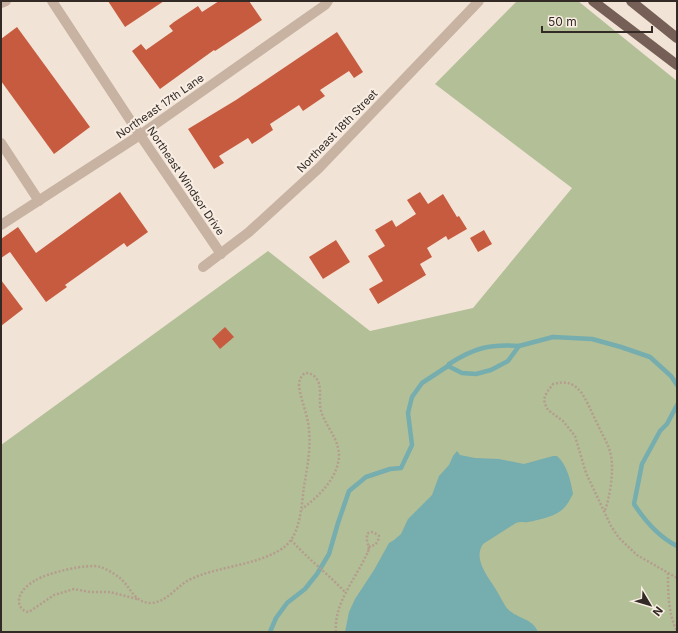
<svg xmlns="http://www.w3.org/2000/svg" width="678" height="633" viewBox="0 0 678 633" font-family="Inter,sans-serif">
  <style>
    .green { fill: #b3bf97 }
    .water { fill: #76adae }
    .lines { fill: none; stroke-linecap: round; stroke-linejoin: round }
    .stream { stroke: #76adae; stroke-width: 4.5 }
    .building { fill: #c75b3f }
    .path { stroke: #b49d8d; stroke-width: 2.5; stroke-dasharray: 2 2; stroke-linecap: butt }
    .minor { stroke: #c8b3a3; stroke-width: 10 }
    .major { stroke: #765f56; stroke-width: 10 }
    .labels { text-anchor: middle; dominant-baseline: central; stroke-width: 4; stroke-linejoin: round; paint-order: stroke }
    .street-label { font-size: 11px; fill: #332925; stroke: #f9eee3 }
  </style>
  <rect width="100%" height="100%" fill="#f1e4d7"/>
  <!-- green -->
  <path class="green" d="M517,1H578L677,81V632H1V445L268,251L370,331L473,308L572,188L435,84Z"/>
  <!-- water -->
  <path class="water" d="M457,451L460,455L475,458L499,459L524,464L553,456H557C567,464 571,482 573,494C570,499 568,504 564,508C557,516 539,520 528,522C523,523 522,521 516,523L483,544C473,559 487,575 495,588C499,594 502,601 506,607C515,619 532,617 538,632H345L349,612L355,599L374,570L389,543L394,540L401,534L408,519L432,495L439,476L449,465L453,456Z"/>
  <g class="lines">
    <!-- stream -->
    <g class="stream">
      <path d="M449,364C474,348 489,344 519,346"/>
      <path d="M677,405L667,424L660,431L642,464L634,504C645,521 659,537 677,546"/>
      <path d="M270,632L276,618L287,603L305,589L317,574L329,554L338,523L349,491L366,477L390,469L401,468L412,445L408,413L412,397L422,383L448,366L462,373L476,374L491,370L508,361L519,346L553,337L592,339L621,347L650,357L671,376L677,385"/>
    </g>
  </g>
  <!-- building -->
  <g class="building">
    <path d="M108,1H164L125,27Z"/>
    <path d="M219,1H249L262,20L215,51L214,50L160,89L132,51L141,44L146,50L173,31L169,26L174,22L198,6L202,12Z"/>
    <path d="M17,27L90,127L54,154L1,81V39Z"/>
    <path d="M337,32L363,72L354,78L349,71L320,90L325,96L303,111L299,105L270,124L273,130L252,144L248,138L219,156L224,163L214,169L188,129L236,100Z"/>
    <path d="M120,192L148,232L127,247L124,243L65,285L67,287L46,302L10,252L1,258V239L18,227L36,253Z"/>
    <path d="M420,192L428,204L443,194L457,217L459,216L467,229L448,240L446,236L427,248L432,257L420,264L426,275L378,304L369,289L383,281L368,256L385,246L375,230L392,220L396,227L416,214L407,200Z"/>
    <path d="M484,230L492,244L478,252L470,238Z"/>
    <path d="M336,240L350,262L323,279L309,257Z"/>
    <path d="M1,280L23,309L1,326Z"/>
    <path d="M225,327L234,337L220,349L212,339Z"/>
  </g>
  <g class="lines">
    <!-- path -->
    <g class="path">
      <path d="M605,510C610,497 614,470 611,456C609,444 602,435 598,425C592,414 588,402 581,392C572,382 566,381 553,384L547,392L544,399L545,404L548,410L563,421L575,436L586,473L611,526L619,538L637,555L677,578"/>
      <path d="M291,540C308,559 328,574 345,592"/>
      <path d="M668,573C668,592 668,614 677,631"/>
      <path d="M137,599L110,592H90L74,589L54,595L29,612C19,611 16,600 22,592C25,587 31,583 36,580C47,573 88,563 100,567C107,569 115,574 121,579C131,588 134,602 150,603C167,603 177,585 191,579C219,566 253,566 280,550C301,538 301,508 304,487C307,468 311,449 309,430C308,415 301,401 299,386C299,380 301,376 305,373C309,373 313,374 316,378C323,386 318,401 321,411C326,428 339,437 339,457C337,479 319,496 302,509"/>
      <path d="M336,632C333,601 361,573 370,546L375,545L378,541L379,536C375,533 371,530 367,534V543L369,546L368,552"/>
    </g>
    <!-- minor -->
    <g class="minor">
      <path d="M52,1L140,135L221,254"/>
      <path d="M1,3L6,1"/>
      <path d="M1,143L39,201"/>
      <path d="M1,225L140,135L325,5L328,1"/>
      <path d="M203,267L249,232L319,168L479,1"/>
    </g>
    <!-- major -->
    <g class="major">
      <path d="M593,1L677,65"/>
      <path d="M631,1L677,38"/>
    </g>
  </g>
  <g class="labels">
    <!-- street labels -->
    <g class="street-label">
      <text transform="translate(160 106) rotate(-35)">Northeast 17th Lane</text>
      <text transform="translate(337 131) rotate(-46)">Northeast 18th Street</text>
      <text transform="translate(186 181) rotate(56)">Northeast Windsor Drive</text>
    </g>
  </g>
  <!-- border -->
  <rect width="678" height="633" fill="none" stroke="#332925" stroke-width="4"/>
  <!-- north arrow -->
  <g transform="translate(650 605) rotate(128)" stroke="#f9eee3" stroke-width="3" paint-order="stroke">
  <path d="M0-3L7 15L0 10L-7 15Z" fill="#332925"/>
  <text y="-6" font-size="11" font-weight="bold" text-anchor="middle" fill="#332925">N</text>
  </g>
  <!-- scale -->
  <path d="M542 26v6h110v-6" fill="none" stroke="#332925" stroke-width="2"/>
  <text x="548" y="26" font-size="12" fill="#332925" stroke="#f9eee3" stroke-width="3" paint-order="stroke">50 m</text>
</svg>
